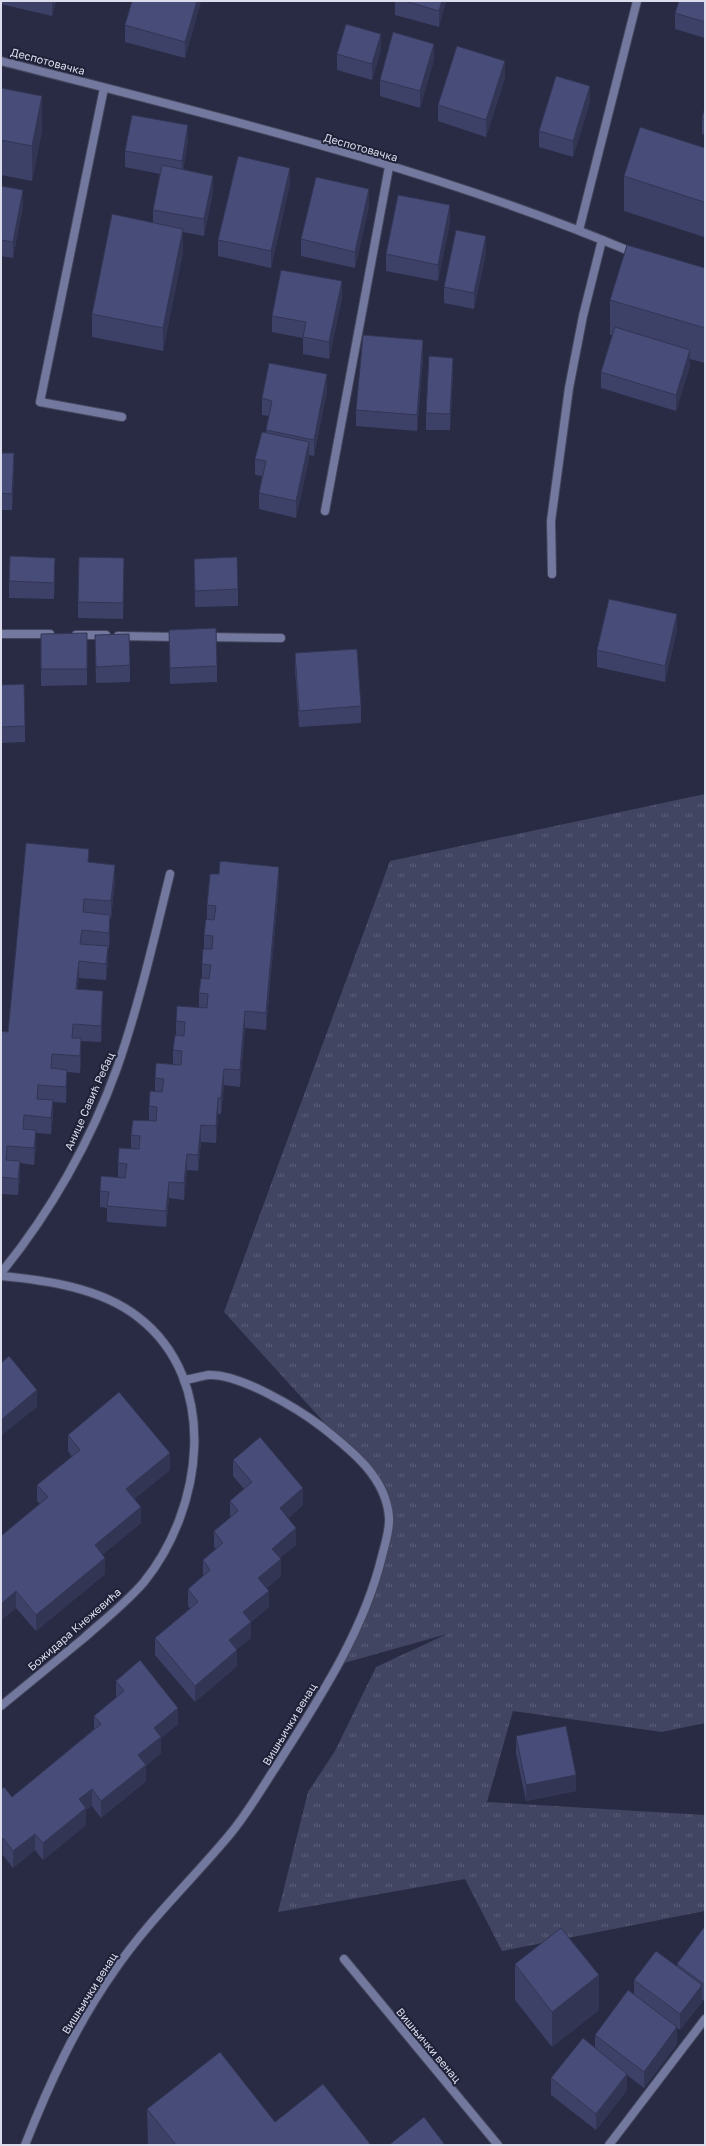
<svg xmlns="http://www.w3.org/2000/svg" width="706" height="2146" viewBox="0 0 706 2146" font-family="'Golos Text',sans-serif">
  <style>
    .grass { fill: url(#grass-tufts) }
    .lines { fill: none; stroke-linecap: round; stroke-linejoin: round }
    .lane-casing { stroke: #45475e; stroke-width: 10 }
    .street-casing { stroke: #45475e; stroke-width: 10 }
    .lane { stroke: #73789e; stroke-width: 8 }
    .street { stroke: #73789e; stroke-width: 8 }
    .wall { fill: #3e4167 }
    .shaded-wall { fill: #323554 }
    .building { fill: #484c78; stroke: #323554 }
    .labels { text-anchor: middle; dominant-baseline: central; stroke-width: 4; stroke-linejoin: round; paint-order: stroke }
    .street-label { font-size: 11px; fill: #dbdded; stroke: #1f2138 }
  </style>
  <defs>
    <pattern id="grass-tufts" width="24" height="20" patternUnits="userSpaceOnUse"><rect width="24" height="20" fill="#424562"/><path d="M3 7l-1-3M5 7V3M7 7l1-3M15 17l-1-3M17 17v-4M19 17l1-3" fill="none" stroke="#5d5f79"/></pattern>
  </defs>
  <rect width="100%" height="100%" fill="#282b43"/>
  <!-- grass -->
  <path class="grass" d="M705,794V1723L662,1732L513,1711L487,1802L705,1815V1911L502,1951L465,1879L278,1912L308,1792L335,1751L376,1667L447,1634L337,1665L352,1637L387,1538L385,1496L351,1452L224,1312L390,861Z"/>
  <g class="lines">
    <defs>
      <g id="lane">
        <path d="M104,88L40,402L122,417"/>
        <path d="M609,2145L705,2019"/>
      </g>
      <g id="street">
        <path d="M1,61C214,116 431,167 634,253"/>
        <path d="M579,230L637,1"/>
        <path d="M325,511L389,167"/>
        <path d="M552,574L551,521L569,388L583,316L602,240"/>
        <path d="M1,634H50"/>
        <path d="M76,635H106"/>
        <path d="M118,636L178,637"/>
        <path d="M206,637L281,638"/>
        <path d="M1,1273C50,1213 91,1141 117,1068C139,1005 154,939 170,874"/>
        <path d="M1,1276C46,1280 101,1288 138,1317C221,1381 203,1509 144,1582C127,1602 104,1620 84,1638C56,1661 29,1683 1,1706"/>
        <path d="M344,1959L498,2145"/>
        <path d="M25,2145C49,2084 76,2025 114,1971C148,1921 193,1879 231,1833C249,1811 263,1786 279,1762C319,1699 364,1631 382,1556C385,1544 390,1530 389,1517C386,1477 351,1450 322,1427C297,1408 240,1374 209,1375C201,1376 192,1379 184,1380"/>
      </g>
    </defs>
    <!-- lane casing -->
    <use href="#lane" class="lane-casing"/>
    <!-- street casing -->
    <use href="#street" class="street-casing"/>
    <!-- lane -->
    <use href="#lane" class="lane"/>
    <!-- street -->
    <use href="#street" class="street"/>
  </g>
  <!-- wall -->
  <g class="wall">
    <path d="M1,1H56L52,16L1,4Z"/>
    <path d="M132,1H201L185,58L125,42V25Z"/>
    <path d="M395,1H446L439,27L395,15Z"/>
    <path d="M705,1V38L675,29V13Z"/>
    <path d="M381,50L372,80L337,70V54Z"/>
    <path d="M434,60L420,108L380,96V80Z"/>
    <path d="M505,78L486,137L438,121V105Z"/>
    <path d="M1,88L42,131L32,181L1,175Z"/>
    <path d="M590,102L573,157L539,147V131Z"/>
    <path d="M705,107V135L702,134V118Z"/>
    <path d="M188,141L183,170L213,192L204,236L183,232V252L163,351L92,337V314L153,223V210L160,174L125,167V151Z"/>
    <path d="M705,148V235L704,237L624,211V176Z"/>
    <path d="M290,184L271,268L218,256V240Z"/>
    <path d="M1,186L23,206L13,258L1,256Z"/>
    <path d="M369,206L355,268L301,256V239Z"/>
    <path d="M450,222L438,281L386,271V254Z"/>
    <path d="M486,253L474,309L444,303V287Z"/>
    <path d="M705,268V363L690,359V366L676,411L601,388V372L612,335H610V300Z"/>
    <path d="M342,298L329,359L303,354V338L272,332V316Z"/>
    <path d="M423,357L417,431L356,426V410Z"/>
    <path d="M453,374L450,430H426V413Z"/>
    <path d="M327,391L314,456L309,455V459L296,518L259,509V493L262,476L255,475V459L266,433L269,416L262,415V398Z"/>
    <path d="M1,453L14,470L12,510H1Z"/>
    <path d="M194,559L238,589V606L195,607Z"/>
    <path d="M55,574L54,599L9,598V581Z"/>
    <path d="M124,574L123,619L78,618V602Z"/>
    <path d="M169,630L217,666V682L170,684Z"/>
    <path d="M677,630L665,682L597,667V650Z"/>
    <path d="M41,634L87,669V685L41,686Z"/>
    <path d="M95,635L130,665V682L96,683Z"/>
    <path d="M295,653L361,706V723L299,727L295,670Z"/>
    <path d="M1,685L25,726V742L1,743Z"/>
    <path d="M89,862L115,881L111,918H110V931L109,949H108V963L106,980L79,978L77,989L103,1007L101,1042L81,1041V1055L80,1073L67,1072V1086L66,1103L53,1102V1116L51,1134L36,1133V1147L34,1165L20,1163V1178L18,1195L1,1194V1031L8,1032Z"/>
    <path d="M279,883L266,1030L245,1028L240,1087L224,1085L221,1114H218L216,1143L201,1142L198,1171L187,1170L184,1200L169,1198L166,1227L107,1222V1208L100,1207V1191L118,1177V1163L131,1149V1135L149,1121V1106L155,1092V1078L173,1064V1050L176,1035V1021L199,1007V993L202,978V964L204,949V935L207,920V905Z"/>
    <path d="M68,1435L170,1470L134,1499L141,1523L103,1554L105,1574L36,1631L16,1608L1,1620V1536L40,1504L37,1501V1485L72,1457L68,1451Z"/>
    <path d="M233,1460L303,1505L288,1518L296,1545L280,1558L281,1576L267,1588L269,1607L251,1622V1638L237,1649V1666L195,1702L155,1655V1638L190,1609L188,1606V1589L203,1576V1560L216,1549L214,1547V1531L230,1518V1501L244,1489L233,1476Z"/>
    <path d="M116,1681L178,1724L161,1738V1753L146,1766V1781L101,1818L92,1806L86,1810V1825L43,1860L35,1850L13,1868L3,1855L1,1856V1789L12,1797L94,1729V1716L116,1698Z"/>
    <path d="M516,1736L576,1791L526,1801L516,1753Z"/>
    <path d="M705,1926V2002L702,1999V2002L680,2030L677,2028V2044L644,2088L627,2075V2090L596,2130L551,2095V2078L595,2048V2035L634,1995V1980L677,1967V1964Z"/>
    <path d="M515,1964L599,2010L552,2047L515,2000Z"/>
    <path d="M147,2109L275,2122L371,2145H148Z"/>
  </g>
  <!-- shaded-wall -->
  <g class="shaded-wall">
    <path d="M52,1H56L52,16Z"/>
    <path d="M197,1H201L185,58V42Z"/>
    <path d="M442,1H446L439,27V11Z"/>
    <path d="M381,34V50L372,80V64Z"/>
    <path d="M434,44V60L420,108V91Z"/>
    <path d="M505,61V78L486,137V120Z"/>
    <path d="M590,86V102L573,157V141Z"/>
    <path d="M42,96V131L32,181V146Z"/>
    <path d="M188,125V141L182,177V161Z"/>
    <path d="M290,168V184L271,268V251Z"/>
    <path d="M213,176V192L204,236V219Z"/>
    <path d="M369,189V206L355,268V252Z"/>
    <path d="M23,190V206L13,258V242Z"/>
    <path d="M705,200V235L704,237V202Z"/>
    <path d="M450,205V222L438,281V265Z"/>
    <path d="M183,229V252L163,351V328Z"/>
    <path d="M486,236V253L474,309V293Z"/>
    <path d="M342,281V298L329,359V342Z"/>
    <path d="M423,340V357L417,431V415Z"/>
    <path d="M690,350V366L676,411V395Z"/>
    <path d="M453,358V374L450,430V414Z"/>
    <path d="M327,374V391L314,456V440Z"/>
    <path d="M309,442V459L296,518V501Z"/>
    <path d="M14,453V470L12,510V494Z"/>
    <path d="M55,558V574L54,599V583Z"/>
    <path d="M124,558V574L123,619V603Z"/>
    <path d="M677,614V630L665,682V666Z"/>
    <path d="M115,865V881L111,918V901Z"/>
    <path d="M279,867V883L266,1030V1013Z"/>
    <path d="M110,915V931L109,949V933Z"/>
    <path d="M108,946V963L106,980V964Z"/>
    <path d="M79,961V978L76,1005V989Z"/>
    <path d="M103,991V1007L101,1042V1026Z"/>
    <path d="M245,1011V1028L240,1087V1070Z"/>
    <path d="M81,1038V1055L80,1073V1056Z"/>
    <path d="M224,1069V1085L221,1114V1098Z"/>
    <path d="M67,1070V1086L66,1103V1087Z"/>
    <path d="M38,1085V1101L37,1099Z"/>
    <path d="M218,1098V1114L216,1143V1126Z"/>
    <path d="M53,1100V1116L51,1134V1118Z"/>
    <path d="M201,1125V1142L198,1171V1155Z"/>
    <path d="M36,1130V1147L34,1165V1148Z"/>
    <path d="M7,1146V1162L6,1160Z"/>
    <path d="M187,1154V1170L184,1200V1183Z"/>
    <path d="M20,1161V1178L18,1195V1179Z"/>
    <path d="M169,1182V1198L166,1227V1211Z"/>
    <path d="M37,1390V1407L1,1436V1420Z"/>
    <path d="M170,1453V1470L126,1506V1489Z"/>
    <path d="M303,1488V1505L280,1524V1508Z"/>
    <path d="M141,1507V1523L95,1561V1545Z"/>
    <path d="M296,1528V1545L272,1565V1549Z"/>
    <path d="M105,1558V1574L36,1631V1615Z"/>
    <path d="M281,1559V1576L258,1595V1578Z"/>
    <path d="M16,1591V1608L1,1620V1604Z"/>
    <path d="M269,1591V1607L243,1628V1612Z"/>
    <path d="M251,1622V1638L229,1656V1640Z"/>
    <path d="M237,1650V1666L195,1702V1686Z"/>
    <path d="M178,1708V1724L161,1738V1753L146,1766V1781L101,1818V1801L138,1755L154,1728Z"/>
    <path d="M576,1775V1791L526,1801V1785Z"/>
    <path d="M92,1789V1806L86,1810V1825L43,1860V1843L79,1799Z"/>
    <path d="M35,1834V1850L13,1868V1851Z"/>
    <path d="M3,1838V1855L1,1856V1840Z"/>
    <path d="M599,1975V2010L552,2047V2012Z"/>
    <path d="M702,1985V2002L680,2030V2014Z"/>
    <path d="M677,2027V2044L644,2088V2072Z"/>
    <path d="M627,2074V2090L596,2130V2114Z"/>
  </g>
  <!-- building -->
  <g class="building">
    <path d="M132,1H197L185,42L125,25Z"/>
    <path d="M405,1H442L439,11Z"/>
    <path d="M679,1H705V22L675,13Z"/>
    <path d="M346,24L381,34L372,64L337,54Z"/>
    <path d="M393,32L434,44L420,91L380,80Z"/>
    <path d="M457,46L505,61L486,120L438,105Z"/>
    <path d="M556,76L590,86L573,141L539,131Z"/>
    <path d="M1,88L42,96L32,146L1,140Z"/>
    <path d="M705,107V119L702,118Z"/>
    <path d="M132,115L188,125L182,161L125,151Z"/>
    <path d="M640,127L705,148V200L704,202L624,176Z"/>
    <path d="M238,156L290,168L271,251L218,240Z"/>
    <path d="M162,165L213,176L204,219L153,210Z"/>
    <path d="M316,177L369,189L355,252L301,239Z"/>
    <path d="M1,186L23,190L13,242L1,240Z"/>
    <path d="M398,195L450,205L438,265L386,254Z"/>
    <path d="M112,214L183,229L163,328L92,314Z"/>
    <path d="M456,230L486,236L474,293L444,287Z"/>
    <path d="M627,245L705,268V328L610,300Z"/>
    <path d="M281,270L342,281L329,342L303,337L306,322L272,316Z"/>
    <path d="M615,327L690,350L676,395L601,372Z"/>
    <path d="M363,335L423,340L417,415L356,410Z"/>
    <path d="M429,356L453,358L450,414L426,413Z"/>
    <path d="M269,363L327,374L314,440L266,430L272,401L262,398Z"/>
    <path d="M262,432L309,442L296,501L259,493L266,461L255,459Z"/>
    <path d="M1,453H14L12,494L1,493Z"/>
    <path d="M10,556L55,558L54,583L9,581Z"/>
    <path d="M79,557L124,558L123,603L78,602Z"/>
    <path d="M237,557L238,589L195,591L194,559Z"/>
    <path d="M609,599L677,614L665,666L597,650Z"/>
    <path d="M216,628L217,666L170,668L169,630Z"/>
    <path d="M87,633V669H41V634Z"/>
    <path d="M129,634L130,665L96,667L95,635Z"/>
    <path d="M357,649L361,706L299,711L295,653Z"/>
    <path d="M24,684L25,726L1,727V685Z"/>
    <path d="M26,843L89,849L88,862L115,865L111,901L84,899L83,912L110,915L109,933L82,930L80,944L108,946L106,964L79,961L76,989L103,991L101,1026L73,1024L72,1038H81L80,1056L52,1054L51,1068L67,1070L66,1087L38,1085L37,1099L53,1100L51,1118L24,1115L23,1129L36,1130L34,1148L7,1146L6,1160L20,1161L18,1179L1,1177V1031L8,1032Z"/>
    <path d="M220,861L279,867L266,1013L245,1011L240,1070L224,1069L221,1098H218L216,1126L201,1125L198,1155L187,1154L184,1183L169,1182L166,1211L107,1206L109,1192L100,1191L101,1176L125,1178L127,1164L118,1163L119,1148L139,1149L140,1136L131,1135L133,1120L156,1121L157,1107L149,1106L150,1091L162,1092L164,1079L155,1078L156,1063L181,1065L182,1051L173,1050L175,1035L184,1036L185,1022L176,1021L177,1006L207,1008L208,994L199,993L201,978L209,979L211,965L202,964L203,949H212L213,936L204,935L206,919L214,920L216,906L207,905L210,874H219Z"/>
    <path d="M9,1356L37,1390L1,1420V1363Z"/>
    <path d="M119,1392L170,1453L126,1489L141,1507L95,1545L105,1558L36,1615L16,1591L1,1604V1536L48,1497L37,1485L80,1450L68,1435Z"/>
    <path d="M260,1437L303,1488L280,1508L296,1528L272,1549L281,1559L258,1578L269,1591L243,1612L251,1622L229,1640L237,1650L195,1686L155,1638L198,1602L188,1589L210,1570L203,1560L223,1543L214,1531L238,1511L230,1501L252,1482L233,1460Z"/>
    <path d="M140,1660L178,1708L154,1728L161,1737L138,1755L146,1765L101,1801L92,1789L79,1799L86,1808L43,1843L35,1834L13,1851L3,1838L1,1840V1789L4,1787L12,1797L101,1724L94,1716L124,1691L116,1681Z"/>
    <path d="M566,1726L576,1775L526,1785L516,1736Z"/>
    <path d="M705,1926V1985L677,1964Z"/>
    <path d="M561,1928L599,1975L552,2012L515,1964Z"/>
    <path d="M656,1951L702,1985L680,2014L634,1980Z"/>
    <path d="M628,1990L677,2027L644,2072L595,2035Z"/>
    <path d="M583,2038L627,2074L596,2114L551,2078Z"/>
    <path d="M220,2052L275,2122L323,2084L371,2145H250L249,2144L247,2145H176L147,2109Z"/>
    <path d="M424,2117L445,2145H389Z"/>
  </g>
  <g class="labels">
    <!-- street labels -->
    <g class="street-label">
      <text transform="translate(48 61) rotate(15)">Деспотовачка</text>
      <text transform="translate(361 147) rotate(16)">Деспотовачка</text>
      <text transform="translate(89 1101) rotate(-66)">Анице Савић Ребац</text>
      <text transform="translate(74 1629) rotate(-41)">Божидара Кнежевића</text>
      <text transform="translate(289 1724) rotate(-59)">Вишњички венац</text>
      <text transform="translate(89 1993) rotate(-58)">Вишњички венац</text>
      <text transform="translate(429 2045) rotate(50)">Вишњички венац</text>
    </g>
  </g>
  <!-- border -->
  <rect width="706" height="2146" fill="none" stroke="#dbdded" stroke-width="4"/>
</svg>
